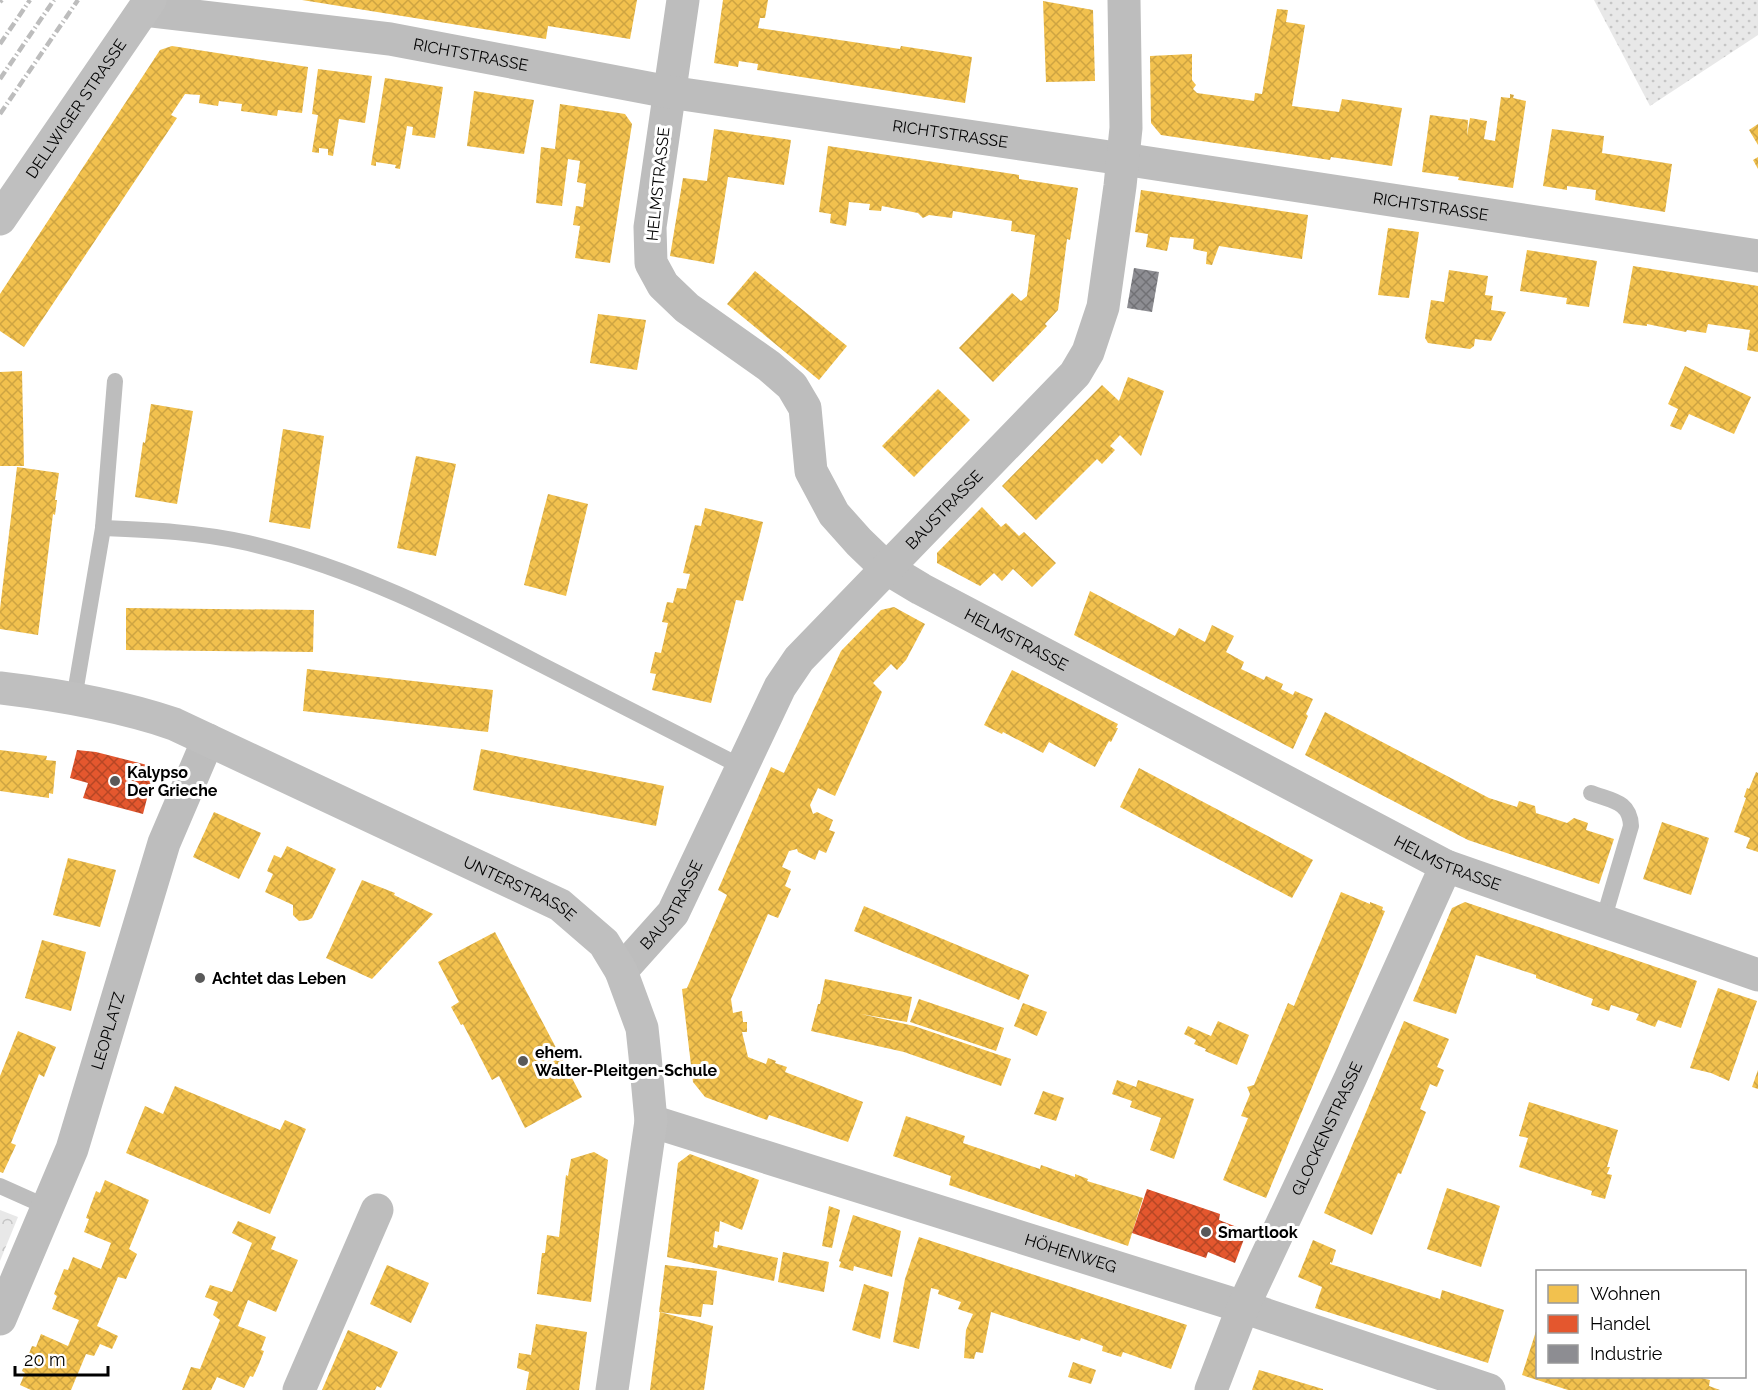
<svg xmlns="http://www.w3.org/2000/svg" width="1758" height="1390" viewBox="0 0 1758 1390" font-family="Raleway,sans-serif">
  <style>
    .forest { fill: url(#forest-crowns) }
    .garden { fill: url(#garden-dots) }
    .homes { fill: url(#homes-cross-hatch) }
    .shops { fill: url(#shops-cross-hatch) }
    .industry { fill: url(#industry-cross-hatch) }
    .lines { fill: none; stroke-linecap: round; stroke-linejoin: round }
    .lane { stroke: #bdbdbd; stroke-width: 16 }
    .street { stroke: #bdbdbd; stroke-width: 33 }
    .secondary { stroke: #bfbfbf; stroke-width: 33 }
    .rail { stroke: #bdbdbd; stroke-width: 4.5; stroke-dasharray: 9 3 1.5 3; stroke-linecap: butt }
    .poi-dot { fill: #595959; stroke: #fff; stroke-width: 2 }
    .labels { text-anchor: middle; dominant-baseline: central; stroke-width: 6; stroke-linejoin: round; paint-order: stroke }
    .street-label { font-size: 16px; fill: #000; stroke: #fff }
    .poi-label { font-size: 16px; font-weight: bold; fill: #000; stroke: #fff; text-anchor: start }
  </style>
  <defs>
    <pattern id="forest-crowns" width="20" height="18" patternUnits="userSpaceOnUse" patternTransform="scale(1.5)"><rect width="20" height="18" fill="#e8e8e8"/><path d="M2 6a3 3 0 1 1 6 0M12 15a3 3 0 1 1 6 0" fill="none" stroke="#c5c5c5"/></pattern>
    <pattern id="garden-dots" width="8" height="8" patternUnits="userSpaceOnUse" patternTransform="scale(1.5)"><rect width="8" height="8" fill="#e8e8e8"/><path d="M2 2h.1M6 6h.1" fill="none" stroke="#c5c5c5" stroke-width="1.8" stroke-linecap="round"/></pattern>
    <pattern id="homes-cross-hatch" width="8" height="8" patternUnits="userSpaceOnUse" patternTransform="scale(1.5)"><rect width="8" height="8" fill="#f2c14e"/><path d="M0 0l8 8M0 8l8-8" fill="none" stroke="#cea442"/></pattern>
    <pattern id="shops-cross-hatch" width="8" height="8" patternUnits="userSpaceOnUse" patternTransform="scale(1.5)"><rect width="8" height="8" fill="#e4572e"/><path d="M0 0l8 8M0 8l8-8" fill="none" stroke="#b64625"/></pattern>
    <pattern id="industry-cross-hatch" width="8" height="8" patternUnits="userSpaceOnUse" patternTransform="scale(1.5)"><rect width="8" height="8" fill="#8d8d92"/><path d="M0 0l8 8M0 8l8-8" fill="none" stroke="#717175"/></pattern>
  </defs>
  <rect width="100%" height="100%" fill="#fff"/>
  <!-- forest -->
  <path class="forest" d="M0,1210L18,1217L0,1261Z"/>
  <!-- garden -->
  <path class="garden" d="M1594,0H1758V35L1650,106Z"/>
  <!-- homes -->
  <g class="homes">
    <path d="M302,0H637L630,39L548,26L546,39Z"/>
    <path d="M723,0H768L765,18H760L758,28L900,49L901,46L972,57L965,103L757,70L758,64L739,61L738,67L714,63Z"/>
    <path d="M1043,1L1093,10L1095,81L1046,82Z"/>
    <path d="M1277,9L1288,10L1286,22L1305,25L1292,106L1339,112L1342,99L1402,108L1392,166L1331,157L1330,160L1161,135L1151,123L1150,56L1192,54V80L1196,85L1193,89L1197,93L1254,101L1255,93L1262,94Z"/>
    <path d="M172,46L308,67L302,113L278,110L277,116L241,111L242,104L219,101L218,106L199,103L200,95L185,94L171,115L177,118L24,347L0,331V294L160,50Z"/>
    <path d="M318,69L372,76L365,123L339,119L333,156L328,155V149L319,148V153L312,152L318,115L312,114Z"/>
    <path d="M385,78L443,87L435,138L412,135L413,127L407,126L400,169L395,168L396,165L376,162V166L371,165Z"/>
    <path d="M474,91L534,100L524,154L467,146Z"/>
    <path d="M1510,94L1514,95L1513,98L1526,101L1513,188L1458,180L1459,177L1422,172L1430,115L1468,120L1467,136L1470,118L1487,121L1484,139L1495,141L1501,97L1510,98Z"/>
    <path d="M560,104L625,114L632,124L610,263L575,258L580,226L573,225L576,206L583,207L586,184L577,182L580,161L568,159L562,206L536,203L541,147L555,149Z"/>
    <path d="M1758,124V145L1749,130Z"/>
    <path d="M714,129L791,140L784,185L728,177L714,264L670,256L683,178L707,181Z"/>
    <path d="M1552,129L1604,136L1602,153L1672,164L1665,212L1595,200L1596,190L1567,186V190L1543,186Z"/>
    <path d="M828,146L1019,175V179L1078,188L1070,240L1067,239L1058,310L1045,324L1047,326L993,382L959,348L1012,293L1021,301L1027,296L1035,235L1011,231L1012,221L953,211L952,218L929,215L923,218L918,213L882,206L881,211L869,210L870,204L849,202L846,226L830,223L831,214L819,212Z"/>
    <path d="M1758,157V169L1753,160Z"/>
    <path d="M1141,190L1308,215L1302,259L1219,246L1212,265L1206,264L1207,252L1193,249L1194,239L1170,237L1167,251L1146,247L1148,234L1135,232Z"/>
    <path d="M1388,228L1419,232L1409,298L1378,295Z"/>
    <path d="M1527,250L1597,261L1589,307L1566,304L1567,298L1520,291Z"/>
    <path d="M1633,266L1758,286V352L1747,350L1750,330L1708,324L1706,333L1687,330L1686,332L1647,324V326L1623,323Z"/>
    <path d="M1449,270L1488,276L1485,295L1493,296L1491,310L1506,312L1491,341L1475,339L1474,346L1470,349L1428,343L1425,338L1431,300L1444,302Z"/>
    <path d="M755,271L847,346L819,380L727,304Z"/>
    <path d="M598,314L646,320L637,370L590,363Z"/>
    <path d="M1685,366L1751,397L1734,434L1689,414L1681,430L1670,426L1678,409L1668,404Z"/>
    <path d="M22,371L24,466H0V372Z"/>
    <path d="M1128,377L1164,391L1141,456L1120,435L1110,446L1115,450L1102,464L1097,459L1036,520L1002,486L1102,385L1119,401Z"/>
    <path d="M938,389L970,420L914,477L882,446Z"/>
    <path d="M151,404L193,411L177,504L135,497L143,442L145,443Z"/>
    <path d="M283,429L324,436L310,529L269,522Z"/>
    <path d="M416,456L456,464L436,556L397,548Z"/>
    <path d="M17,467L59,473L55,500H57L55,515L53,514L38,635L0,629V609Z"/>
    <path d="M548,494L588,504L566,596L524,585Z"/>
    <path d="M982,507L1001,527L1006,523L1019,536L1024,532L1056,563L1032,587L1013,569L1002,581L994,573L980,586L937,563V553Z"/>
    <path d="M705,508L763,522L743,601L736,600L711,703L652,690L656,674L650,673L655,652L661,653L668,623L662,622L667,602L673,603L677,588L686,589L690,574L683,573L695,525L701,526Z"/>
    <path d="M1090,591L1175,636L1179,628L1205,642L1212,625L1234,636L1226,652L1244,662L1241,669L1264,680L1266,676L1283,684L1281,689L1293,695L1295,691L1313,699L1306,714L1308,716L1293,749L1074,635Z"/>
    <path d="M894,607L925,624L906,660L897,670L891,664L873,683L882,692L835,796L818,788L810,805L813,814L817,812L833,820L829,830L835,832L826,853L819,850L815,860L798,852L797,849L789,851L782,867L791,871L785,886L791,889L778,918L768,914L731,999L733,1013L742,1011L743,1022H747V1032H742L748,1057L766,1064L768,1058L776,1061L775,1063L787,1067L785,1072L863,1102L848,1142L769,1115L767,1120L705,1097L693,1082L682,989L687,988L727,895L718,890L771,767L784,773L841,651L881,610Z"/>
    <path d="M126,608L314,610L313,652L126,650Z"/>
    <path d="M307,669L493,690L488,732L303,711Z"/>
    <path d="M1012,670L1118,724L1116,728H1118L1111,742L1109,741L1095,767L1049,742L1043,753L1003,732L1002,734L984,725Z"/>
    <path d="M1325,712L1489,798L1517,807L1519,801L1535,806L1536,813L1567,823L1574,818L1588,823L1586,830L1614,839L1599,884L1468,840L1305,755Z"/>
    <path d="M481,749L664,786L656,826L473,790Z"/>
    <path d="M0,750L47,756L46,760L56,761L53,794L49,793V798L0,791Z"/>
    <path d="M1139,768L1313,860L1292,898L1120,807Z"/>
    <path d="M1756,772L1758,773V852L1746,848L1750,838L1734,832L1746,798L1744,797L1747,788L1749,789Z"/>
    <path d="M214,812L261,833L239,879L193,857Z"/>
    <path d="M1662,822L1709,838L1691,895L1643,879Z"/>
    <path d="M287,846L336,869L312,918L308,920L299,921L293,915V905L265,892L273,874L267,871L274,855L281,858Z"/>
    <path d="M68,858L116,870L100,927L53,915Z"/>
    <path d="M362,880L395,893L394,895L433,914L372,979L326,958Z"/>
    <path d="M1341,892L1370,904V902L1383,907L1382,910L1385,911L1266,1198L1223,1180L1248,1118L1241,1116L1250,1094L1247,1087L1254,1085L1288,1003L1294,1006Z"/>
    <path d="M1465,902L1697,981L1681,1028L1658,1020L1655,1027L1636,1020L1639,1014L1611,1005L1609,1011L1591,1005L1593,999L1536,978V975L1476,955L1456,1014L1413,1001L1452,908Z"/>
    <path d="M864,906L1029,975L1019,1000L854,931Z"/>
    <path d="M495,932L582,1097L525,1128L499,1076L492,1080L463,1024L461,1025L451,1007L459,1002L438,962Z"/>
    <path d="M42,940L86,952L71,1011L25,998Z"/>
    <path d="M825,979L912,997L907,1022L861,1014L914,1026L1011,1059L1001,1086L904,1052L811,1031L818,1004H820Z"/>
    <path d="M1718,988L1757,1001L1729,1081L1711,1073L1690,1068Z"/>
    <path d="M919,999L1004,1028L996,1051L910,1022Z"/>
    <path d="M1023,1003L1047,1012L1037,1036L1014,1026Z"/>
    <path d="M1218,1021L1249,1035L1237,1065L1205,1051L1206,1049L1194,1044L1196,1040L1184,1034L1188,1026L1211,1036Z"/>
    <path d="M1404,1021L1449,1039L1437,1067L1444,1070L1437,1087L1430,1084L1420,1109L1426,1112L1401,1174L1398,1173L1372,1235L1324,1213Z"/>
    <path d="M18,1031L56,1047L44,1077L39,1074L11,1143L16,1145L3,1173L0,1172V1076Z"/>
    <path d="M1758,1070V1089L1752,1087Z"/>
    <path d="M1117,1080L1136,1087L1138,1080L1194,1099L1174,1159L1150,1150L1161,1118L1130,1107L1132,1101L1112,1094Z"/>
    <path d="M175,1086L280,1130L285,1120L306,1129L270,1214L126,1153L145,1106L163,1114Z"/>
    <path d="M1043,1091L1064,1098L1056,1121L1034,1114Z"/>
    <path d="M1529,1102L1618,1130L1607,1167H1610L1607,1174L1612,1175L1605,1199L1591,1195L1592,1191L1519,1167L1528,1138L1519,1136Z"/>
    <path d="M906,1116L965,1136L963,1143L1040,1169L1041,1165L1075,1177V1174L1088,1179L1087,1181L1143,1198L1128,1246L949,1185L951,1176L893,1156Z"/>
    <path d="M594,1152L608,1160L591,1302L537,1294L542,1253H545L547,1235L559,1237L566,1175L568,1176L571,1159Z"/>
    <path d="M690,1154L759,1180L742,1230L720,1221L719,1232L715,1231L713,1247L717,1248L718,1245L778,1258L774,1281L667,1257L678,1163Z"/>
    <path d="M105,1180L149,1200L129,1249L137,1254L126,1279L118,1277L97,1326L118,1336L112,1349L100,1344L94,1356L86,1354L71,1390H31L20,1385L25,1373L22,1371L32,1346L36,1347L41,1334L68,1346L79,1320L52,1309L57,1296L54,1294L64,1269L68,1270L73,1257L101,1269L111,1243L84,1232L89,1219L86,1218L96,1191L100,1193Z"/>
    <path d="M1447,1188L1500,1206L1481,1267L1427,1249Z"/>
    <path d="M829,1206L840,1210L832,1248L822,1246Z"/>
    <path d="M853,1215L901,1231L892,1277L854,1266L853,1271L839,1267L841,1262L839,1261Z"/>
    <path d="M238,1221L276,1237L271,1249L298,1260L276,1312L248,1300L238,1326L266,1337L261,1350L264,1351L259,1364L253,1377L250,1376L244,1388L217,1377L211,1390H182L191,1367L200,1369L220,1320L213,1315L218,1302L205,1297L210,1285L232,1292L252,1243L232,1233Z"/>
    <path d="M919,1237L1187,1325L1171,1369L1123,1352L1121,1357L1102,1351L1103,1346L1081,1338L1080,1341L991,1312L983,1353L976,1352L974,1359L964,1358L966,1330L973,1314L958,1309L961,1302L938,1294L939,1290L931,1288L919,1349L893,1342L905,1279Z"/>
    <path d="M1313,1240L1336,1250L1332,1263L1330,1262V1264L1440,1299L1442,1290L1504,1310L1488,1363L1315,1308L1322,1287L1298,1277Z"/>
    <path d="M783,1252L829,1262L824,1292L778,1282Z"/>
    <path d="M387,1265L429,1283L411,1323L370,1304Z"/>
    <path d="M665,1265L717,1271L713,1305L703,1304L701,1317L659,1312Z"/>
    <path d="M864,1284L889,1292L880,1339L852,1330Z"/>
    <path d="M660,1312L713,1326L704,1390H650Z"/>
    <path d="M536,1324L587,1332L579,1390H526L529,1372L517,1368L519,1353L531,1355Z"/>
    <path d="M1537,1328L1538,1377H1678L1684,1378L1685,1377H1698L1710,1380L1709,1386L1720,1390H1568L1522,1375Z"/>
    <path d="M348,1330L398,1352L381,1388L377,1386L375,1390H322Z"/>
    <path d="M1073,1362L1096,1370L1091,1384L1068,1377Z"/>
    <path d="M1259,1370L1323,1389V1390H1252Z"/>
  </g>
  <!-- shops -->
  <g class="shops">
    <path d="M77,750L96,752L155,767L143,814L83,798L88,783L70,778Z"/>
    <path d="M1147,1189L1220,1214L1219,1220L1247,1231L1235,1263L1208,1252L1206,1258L1132,1233Z"/>
  </g>
  <!-- industry -->
  <path class="industry" d="M1134,268L1159,272L1152,312L1127,308Z"/>
  <g class="lines">
    <!-- lane -->
    <g class="lane">
      <path d="M103,528C152,530 200,532 248,543C352,567 446,615 540,664C607,698 674,733 742,767"/>
      <path d="M74,699L103,528L115,381"/>
      <path d="M1591,793C1612,801 1630,801 1631,826L1603,921"/>
      <path d="M0,1186L47,1207"/>
    </g>
    <!-- street -->
    <g class="street">
      <path id="s1" d="M683,0L650,227L651,263L663,285L687,308L769,366L792,386L805,408L811,471L834,514L859,542L886,568L921,589L1446,866L1758,975"/>
      <path id="s2" d="M144,10L390,39L669,92L1123,159L1758,256"/>
      <path id="s3" d="M621,971L673,913L780,687L799,659L1075,374L1088,352L1103,307L1120,186L1126,128L1124,0"/>
      <path id="s4" d="M651,1121L1243,1307L1489,1390"/>
      <path id="s5" d="M0,1319L72,1149L164,843L208,740"/>
      <path d="M299,1390L377,1210"/>
      <path id="s6" d="M1211,1390L1243,1307L1350,1079L1446,866"/>
    </g>
    <!-- secondary -->
    <g class="secondary">
      <path id="s7" d="M0,219L150,0"/>
      <path id="s8" d="M0,688C59,695 118,705 174,724L560,905L604,943L621,971L642,1028L645,1056L651,1121L612,1390"/>
    </g>
    <!-- rail -->
    <g class="rail">
      <path d="M0,2L2,0"/>
      <path d="M0,44L30,0"/>
      <path d="M0,79L54,0"/>
      <path d="M0,114L78,0"/>
    </g>
  </g>
  <!-- markers -->
  <g class="poi-dot">
    <circle cx="115" cy="781" r="6"/>
    <circle cx="200" cy="978" r="6"/>
    <circle cx="523" cy="1061" r="6"/>
    <circle cx="1206" cy="1232" r="6"/>
  </g>
  <g class="labels">
    <!-- street labels -->
    <g class="street-label">
      <text stroke="none"><textPath href="#s2" startOffset="330">RICHTSTRASSE</textPath></text>
      <text stroke="none"><textPath href="#s7" startOffset="134">DELLWIGER STRASSE</textPath></text>
      <text stroke="none"><textPath href="#s2" startOffset="816">RICHTSTRASSE</textPath></text>
      <text transform="translate(658 184) rotate(-84)">HELMSTRASSE</text>
      <text stroke="none"><textPath href="#s2" startOffset="1302">RICHTSTRASSE</textPath></text>
      <text stroke="none"><textPath href="#s3" startOffset="570">BAUSTRASSE</textPath></text>
      <text stroke="none"><textPath href="#s1" startOffset="816">HELMSTRASSE</textPath></text>
      <text stroke="none"><textPath href="#s1" startOffset="1302">HELMSTRASSE</textPath></text>
      <text stroke="none"><textPath href="#s8" startOffset="561">UNTERSTRASSE</textPath></text>
      <text stroke="none"><textPath href="#s3" startOffset="84">BAUSTRASSE</textPath></text>
      <text stroke="none"><textPath href="#s5" startOffset="308">LEOPLATZ</textPath></text>
      <text stroke="none"><textPath href="#s6" startOffset="286">GLOCKENSTRASSE</textPath></text>
      <text stroke="none"><textPath href="#s4" startOffset="440">HÖHENWEG</textPath></text>
    </g>
    <!-- poi labels -->
    <g class="poi-label">
      <text x="127" y="772">Kalypso<tspan x="127" dy="18">Der Grieche</tspan></text>
      <text x="212" y="978">Achtet das Leben</text>
      <text x="535" y="1052">ehem.<tspan x="535" dy="18">Walter-Pleitgen-Schule</tspan></text>
      <text x="1218" y="1232">Smartlook</text>
    </g>
  </g>
  <!-- legend -->
  <rect x="1536" y="1270" width="210" height="108" fill="#ffffff" stroke="#999999" stroke-width="1.5"/>
  <rect x="1548" y="1285" width="30" height="18" fill="#f2c14e" stroke="#999999" stroke-width="1.5"/>
  <text x="1590" y="1300" font-size="18" fill="#000000">Wohnen</text>
  <rect x="1548" y="1315" width="30" height="18" fill="#e4572e" stroke="#999999" stroke-width="1.5"/>
  <text x="1590" y="1330" font-size="18" fill="#000000">Handel</text>
  <rect x="1548" y="1345" width="30" height="18" fill="#8d8d92" stroke="#999999" stroke-width="1.5"/>
  <text x="1590" y="1360" font-size="18" fill="#000000">Industrie</text>
  <!-- scale -->
  <path d="M15 1366v9h93v-9" fill="none" stroke="#000000" stroke-width="3"/>
  <text x="24" y="1366" font-size="18" fill="#000000" stroke="#ffffff" stroke-width="4.5" paint-order="stroke">20 m</text>
</svg>
